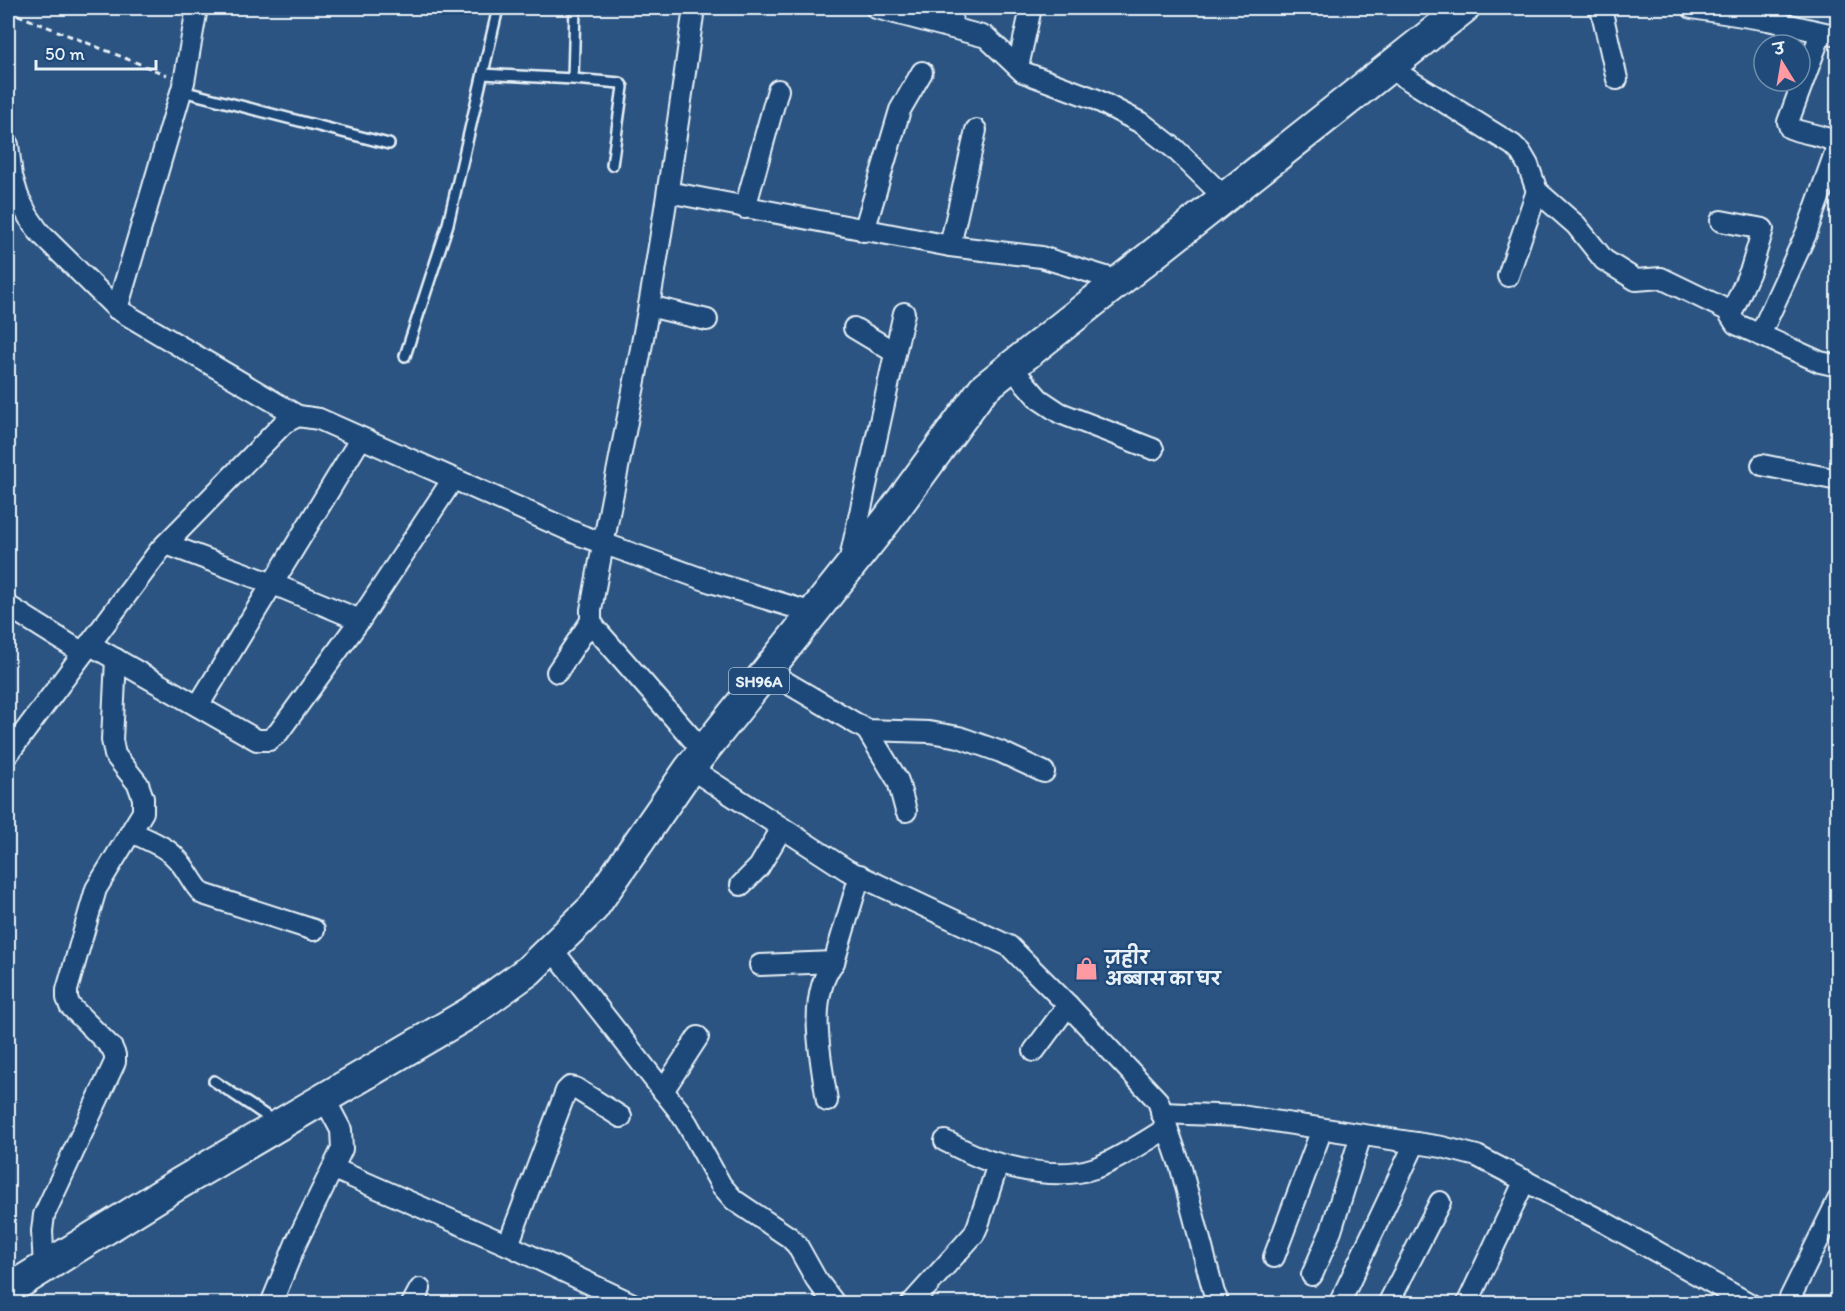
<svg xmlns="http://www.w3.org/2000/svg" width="1845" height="1311" viewBox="0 0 1845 1311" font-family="Itim,'Playpen Sans Deva',sans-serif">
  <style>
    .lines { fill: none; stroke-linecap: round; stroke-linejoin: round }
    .lane-casing { stroke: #e8f1f8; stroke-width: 14 }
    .street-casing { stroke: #e8f1f8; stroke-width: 24 }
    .primary-casing { stroke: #e8f1f8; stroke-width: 34 }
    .path { stroke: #e8f1f8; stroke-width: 3; stroke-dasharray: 6 4.5; stroke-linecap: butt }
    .lane { stroke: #1f4a7a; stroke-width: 9 }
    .street { stroke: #1f4a7a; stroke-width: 20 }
    .primary { stroke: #1f4a7a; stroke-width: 30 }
    .labels { text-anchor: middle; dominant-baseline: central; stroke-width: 4.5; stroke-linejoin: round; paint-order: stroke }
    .shield { fill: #1f4a7a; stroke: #acbfd2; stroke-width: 1.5 }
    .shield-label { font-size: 16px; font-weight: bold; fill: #e8f1f8 }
    .poi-label { font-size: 18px; font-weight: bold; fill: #e8f1f8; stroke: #1f4a7a; text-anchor: start }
  </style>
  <rect width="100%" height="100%" fill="#2b5482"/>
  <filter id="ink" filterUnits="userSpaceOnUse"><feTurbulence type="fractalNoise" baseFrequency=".0167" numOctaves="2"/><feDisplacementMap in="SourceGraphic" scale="12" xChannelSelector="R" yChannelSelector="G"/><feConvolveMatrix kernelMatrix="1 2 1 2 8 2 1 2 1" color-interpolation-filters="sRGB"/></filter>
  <g filter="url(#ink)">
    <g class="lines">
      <defs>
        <g id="lane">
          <path d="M483,74L573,79L620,83L623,87L612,165"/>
          <path d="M573,79L575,8"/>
          <path d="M182,91L389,144"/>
          <path d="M405,356L448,224L498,8"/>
          <path d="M214,1081L274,1121"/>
        </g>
        <g id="street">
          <path d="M694,8C680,107 667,206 649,305C631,407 609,508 591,610V621L596,629L703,751"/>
          <path d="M876,8L986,37L1023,72L1095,99L1143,124L1175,149L1224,197"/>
          <path d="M951,8L952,27"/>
          <path d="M1601,8L1617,79"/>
          <path d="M1692,8L1768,20L1838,36"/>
          <path d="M1018,67L1031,8"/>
          <path d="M1388,67L1513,145L1521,153L1528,165L1537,191L1576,225L1604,260L1636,280L1661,278L1727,310L1736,324L1820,362L1838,366"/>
          <path d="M8,145L12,176L18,196L28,216L39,232L117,309L298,416"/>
          <path d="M668,192L950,246L1041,257L1119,281"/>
          <path d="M745,208L778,90"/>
          <path d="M1721,221L1763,229L1751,269L1731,314"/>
          <path d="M864,231L900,110L922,72"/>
          <path d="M950,246L976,130"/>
          <path d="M1508,276L1537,191"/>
          <path d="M649,306L707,320"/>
          <path d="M117,309L184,82L197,8"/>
          <path d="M854,328L894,352"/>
          <path d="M1760,335L1806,234L1836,150L1833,141C1820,134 1804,134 1790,128L1788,122L1821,33"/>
          <path d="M1011,367L1039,399L1060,413L1153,449"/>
          <path d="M1762,465L1838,480"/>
          <path d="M166,544L273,584L360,620"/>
          <path d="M849,563L904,313"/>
          <path d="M8,606L83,653"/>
          <path d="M89,644L257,740H269L278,733L360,620L453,479"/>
          <path d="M767,671L867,730L929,732L959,737L1001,752L1044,772"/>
          <path d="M557,672L591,621"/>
          <path d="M198,706L361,438"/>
          <path d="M867,730L898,781L906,811"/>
          <path d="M8,754L160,550L284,423L298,416L319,419L580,535L711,582L813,613"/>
          <path d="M690,768L847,870L1009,946L1068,1005L1158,1101L1181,1168L1214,1293L1219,1304"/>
          <path d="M132,832C147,840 166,846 177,859C188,870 192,884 203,894L314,930"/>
          <path d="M741,885L759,867L782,828"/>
          <path d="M551,948L679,1111L688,1125L721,1185L734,1200L789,1237L797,1245L816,1279L835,1304"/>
          <path d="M760,965L834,962"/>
          <path d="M1034,1051L1068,1005"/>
          <path d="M663,1091L698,1037"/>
          <path d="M827,1101C821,1059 806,997 834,962L860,875"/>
          <path d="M1161,1113L1241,1116L1442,1147L1477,1156L1604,1222L1750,1304"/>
          <path d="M945,1141C962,1149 981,1160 1000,1164C1029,1172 1066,1178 1095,1168C1121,1158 1144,1142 1167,1128"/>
          <path d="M334,1169L508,1245L633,1304"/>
          <path d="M508,1245L566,1091L570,1087L575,1088L621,1117"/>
          <path d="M1274,1257L1322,1129"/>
          <path d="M44,1267L42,1231L44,1215L115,1062V1055L112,1048L70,1006L67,998V990L96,889L143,812V798L138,784L115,755L112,740L116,659"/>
          <path d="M1312,1275L1331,1231L1361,1135"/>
          <path d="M271,1304L296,1243L342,1149L341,1130L324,1098"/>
          <path d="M412,1304L420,1289"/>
          <path d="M911,1304L974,1234L978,1225L998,1164"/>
          <path d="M1339,1304L1415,1143"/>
          <path d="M1388,1304L1440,1202"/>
          <path d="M1467,1304L1525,1180"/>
          <path d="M1787,1304L1838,1200"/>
        </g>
        <path id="primary" d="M8,1290L175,1186L471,1012L528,971L593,908L690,768L887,520L983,389L1464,8"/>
      </defs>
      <!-- lane casing -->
      <use href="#lane" class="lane-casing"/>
      <!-- street casing -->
      <use href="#street" class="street-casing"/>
      <!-- primary casing -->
      <use href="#primary" class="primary-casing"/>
      <!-- path -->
      <path class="path" d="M8,11L167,75"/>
      <!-- lane -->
      <use href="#lane" class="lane"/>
      <!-- street -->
      <use href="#street" class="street"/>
      <!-- primary -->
      <use href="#primary" class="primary"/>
    </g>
  </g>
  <!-- icons -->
  <defs>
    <symbol id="shop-bare" viewBox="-9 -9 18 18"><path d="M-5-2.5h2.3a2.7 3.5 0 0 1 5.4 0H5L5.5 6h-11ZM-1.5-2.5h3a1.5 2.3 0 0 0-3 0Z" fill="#ff9aa2" stroke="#1f4a7a" stroke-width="2.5" paint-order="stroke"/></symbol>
  </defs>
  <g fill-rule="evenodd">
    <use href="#shop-bare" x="1070" y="952" width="33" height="33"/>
  </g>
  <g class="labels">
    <!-- shield labels -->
    <rect class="shield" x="729" y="668" width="60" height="26" rx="4.5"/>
    <g class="shield-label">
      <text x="759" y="681">SH96A</text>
    </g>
    <!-- poi labels -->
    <g class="poi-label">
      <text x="1105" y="958">ज़हीर<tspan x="1105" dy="21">अब्बास का घर</tspan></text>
    </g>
  </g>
  <!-- margin -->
  <rect width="1845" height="1311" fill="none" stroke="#1f4a7a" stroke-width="30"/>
  <rect x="15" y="15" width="1815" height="1281" fill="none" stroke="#e8f1f8" stroke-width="2" filter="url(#ink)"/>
  <!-- north arrow -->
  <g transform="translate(1782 63) rotate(349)"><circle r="28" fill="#1f4a7a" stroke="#6f8dac" stroke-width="1.5"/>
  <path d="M0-4.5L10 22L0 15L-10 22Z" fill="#ff9aa2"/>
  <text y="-9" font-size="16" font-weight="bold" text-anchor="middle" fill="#e8f1f8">उ</text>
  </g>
  <!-- scale -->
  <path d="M36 60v9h120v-9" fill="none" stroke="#e8f1f8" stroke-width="3"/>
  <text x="45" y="60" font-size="18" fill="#e8f1f8" stroke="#1f4a7a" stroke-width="4.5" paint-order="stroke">50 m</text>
</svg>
